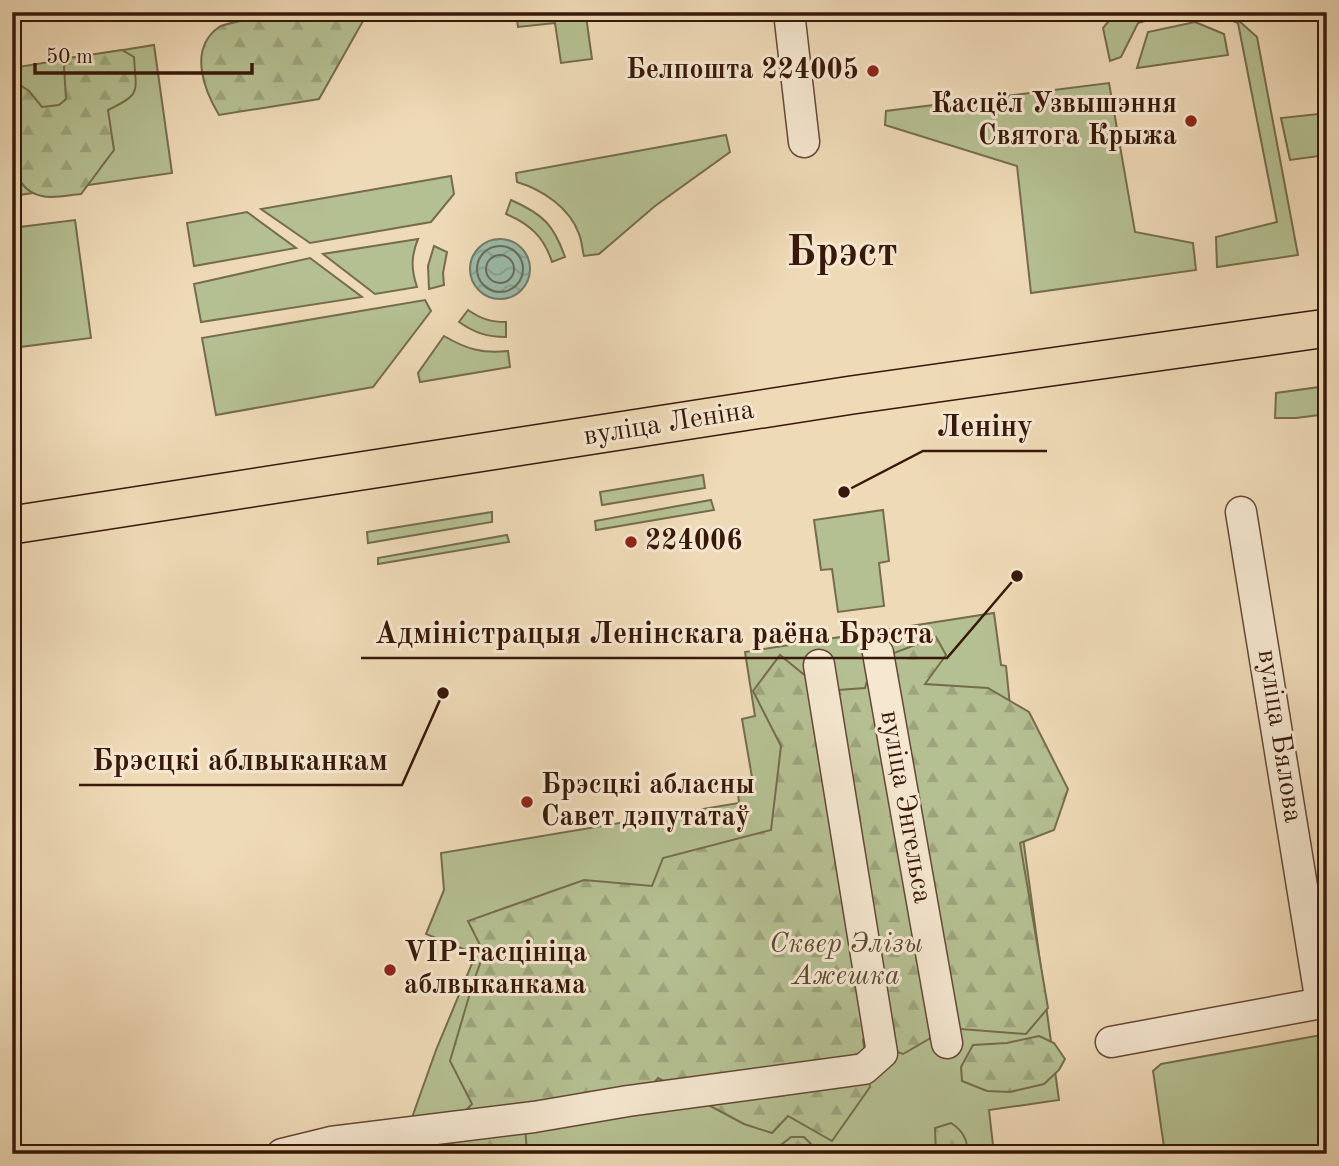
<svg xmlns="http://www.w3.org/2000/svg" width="1339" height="1166" viewBox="0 0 1339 1166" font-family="'Old Standard TT',serif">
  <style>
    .green { fill: #b5c092; stroke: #766c4e; stroke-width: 2 }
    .forest { fill: url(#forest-firs); stroke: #766c4e; stroke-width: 2 }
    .water { fill: url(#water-waves); stroke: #737a69; stroke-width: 2 }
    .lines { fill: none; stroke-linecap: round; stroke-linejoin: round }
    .shore { stroke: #696a5a; stroke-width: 2 }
    .minor-casing { stroke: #654835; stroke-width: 33 }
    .major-casing { stroke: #37180a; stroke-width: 40 }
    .minor { stroke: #f5e7d0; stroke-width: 30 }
    .major { stroke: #efdab7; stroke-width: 37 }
    .poi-dot { fill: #8f2418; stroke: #f5e7d0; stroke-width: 2.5 }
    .labels { text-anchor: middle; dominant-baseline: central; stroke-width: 6; stroke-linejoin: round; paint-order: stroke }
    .poi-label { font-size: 28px; font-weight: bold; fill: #37180a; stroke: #f5e7d0; text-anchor: start }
    .street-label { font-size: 28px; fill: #37180a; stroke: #f5e7d0 }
    .park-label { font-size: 28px; font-style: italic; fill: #5d4a33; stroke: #f5e7d0 }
    .town-label { font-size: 42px; font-weight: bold; fill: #37180a; stroke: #f5e7d0 }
    .leader { fill: none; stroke: #37180a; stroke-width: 2.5 }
    .callout-dot { fill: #37180a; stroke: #f5e7d0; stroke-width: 2.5 }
    .callout-label { font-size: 30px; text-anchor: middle; font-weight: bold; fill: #37180a; stroke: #f5e7d0; stroke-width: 6; stroke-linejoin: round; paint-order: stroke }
  </style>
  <defs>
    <pattern id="forest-firs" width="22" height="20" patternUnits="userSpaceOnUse" patternTransform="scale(1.75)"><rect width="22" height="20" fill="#b5c092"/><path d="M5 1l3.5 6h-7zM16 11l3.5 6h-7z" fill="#9ca47d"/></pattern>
    <pattern id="water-waves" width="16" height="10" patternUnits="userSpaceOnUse" patternTransform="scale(1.75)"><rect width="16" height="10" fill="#9bbba9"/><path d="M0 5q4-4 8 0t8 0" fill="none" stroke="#86a090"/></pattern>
  </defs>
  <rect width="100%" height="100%" fill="#efdab7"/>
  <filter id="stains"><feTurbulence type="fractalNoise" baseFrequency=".00286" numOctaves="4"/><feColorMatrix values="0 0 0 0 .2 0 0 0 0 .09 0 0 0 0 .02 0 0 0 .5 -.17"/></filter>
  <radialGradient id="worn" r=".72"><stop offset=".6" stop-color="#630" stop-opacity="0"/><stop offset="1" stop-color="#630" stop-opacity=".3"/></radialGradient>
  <!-- green -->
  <g class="green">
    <path d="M516,12H613L586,16L592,59L561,63L555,23L518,27Z"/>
    <path d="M1116,12H1177L1138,23L1121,57L1110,61L1103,28Z"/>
    <path d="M1210,12H1229L1257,37L1298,255L1217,267L1216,237L1277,222L1238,23Z"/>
    <path d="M1195,22L1224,34L1228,55L1137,68L1148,32Z"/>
    <path d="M154,45L172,173L12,196V68Z"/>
    <path d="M1109,83L1135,232L1193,243L1196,270L1031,293L1017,166L885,125L886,111Z"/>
    <path d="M1327,113V155L1290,160L1281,118Z"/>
    <path d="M726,135L730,152L655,206L599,254L584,256C582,249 582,241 579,234C570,208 543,190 517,182L516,173Z"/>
    <path d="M451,176L454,194L431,222L310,243L261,209Z"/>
    <path d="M511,200C543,214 554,225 565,257L552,262C544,237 530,224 506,214Z"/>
    <path d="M247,212L296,248L194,266L187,223Z"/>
    <path d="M75,220L91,338L12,348V228Z"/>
    <path d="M418,239C411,256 411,269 417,287L375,294L323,254Z"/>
    <path d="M434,246L447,252L443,273L444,285L429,289L428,266Z"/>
    <path d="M310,258L362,297L201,322L194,284Z"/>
    <path d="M425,300L431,311L373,387L216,415L202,338Z"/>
    <path d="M468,310C481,319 491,322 506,322V337C487,337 475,333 459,322Z"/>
    <path d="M444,336C466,349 483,354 508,351L510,367L420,382L418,373Z"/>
    <path d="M1327,386V414L1296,418H1275L1276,393Z"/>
    <path d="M703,475L705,488L602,505L600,492Z"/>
    <path d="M711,500L714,510L596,530L595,521Z"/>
    <path d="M883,510L889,561L879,563L884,606L838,612L832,569L821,570L814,520Z"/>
    <path d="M492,512V522L368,543L367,532Z"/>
    <path d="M507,535L509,542L378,564V558Z"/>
    <path d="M994,613L1001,665L1006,666L1024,845L1059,1100L989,1110L994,1154H412L409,1126L436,1050L476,954L426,934L444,890L441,853L739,803L738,792L754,789L742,719L755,716L745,652Z"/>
    <path d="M1327,1034V1154H1165L1153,1071L1161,1064Z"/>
  </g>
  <!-- forest -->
  <g class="forest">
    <path d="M293,12H359L363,21L319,99L219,115C204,90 188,49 219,27C228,21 279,15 293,12Z"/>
    <path d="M122,50L134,57C136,94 142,93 108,110L114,150L81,194C69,195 53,199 42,196C0,188 12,119 12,88L17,83L29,91L42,107L59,105L66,99L64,67L69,58Z"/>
    <path d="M936,637L946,655L925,684L988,688L1029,712L1068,789L1054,830L1020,843L1048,1008L1026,1034L948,1028L903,1054L863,1040L870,1087L832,1141L788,1116L772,1133L744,1124L658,1078L644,1095L524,1110L527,1154H359L364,1149L441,1136L472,1104L450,1061L473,983L484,953L468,921L584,880L652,886L663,858L771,830L781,746L753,691L780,655L824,691L865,688L873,661Z"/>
    <path d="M1039,1036L1054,1043L1065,1059L1059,1070L1044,1084L1010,1092L987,1091L962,1081L961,1067L973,1045L1007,1043Z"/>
    <path d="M951,1123C961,1129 970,1141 966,1154H936L935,1128Z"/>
    <path d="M791,1137H804L811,1144V1154H760L777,1148Z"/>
  </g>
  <!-- water -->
  <circle class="water" cx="500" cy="269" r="30"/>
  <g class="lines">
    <!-- shore -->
    <g class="shore">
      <circle cx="500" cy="269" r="23"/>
      <circle cx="500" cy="269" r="14"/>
    </g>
    <defs>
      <g id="minor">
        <path d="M789,12L804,142"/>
        <path d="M1241,512L1321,1003"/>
        <path d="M878,653L947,1043"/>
        <path d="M1111,1042L1327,1002"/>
        <path d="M282,1154L331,1142L534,1117L628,1101L864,1069L882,1053L819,665"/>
      </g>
      <path id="major" d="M12,525L852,395L1327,328"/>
    </defs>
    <!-- minor casing -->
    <use href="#minor" class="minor-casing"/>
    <!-- major casing -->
    <use href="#major" class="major-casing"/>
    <!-- minor -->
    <use href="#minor" class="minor"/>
    <!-- major -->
    <use href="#major" class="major"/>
  </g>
  <!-- markers -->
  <g class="poi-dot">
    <circle cx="873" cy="71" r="7"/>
    <circle cx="1191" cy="121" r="7"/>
    <circle cx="631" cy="542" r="7"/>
    <circle cx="527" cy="802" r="7"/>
    <circle cx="390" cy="970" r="7"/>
  </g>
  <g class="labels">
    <!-- poi labels -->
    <g class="poi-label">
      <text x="859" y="71" text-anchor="end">Белпошта 224005</text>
      <text x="1177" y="105" text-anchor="end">Касцёл Узвышэння<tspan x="1177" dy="32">Святога Крыжа</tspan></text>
      <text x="645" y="542">224006</text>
      <text x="541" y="786">Брэсцкі абласны<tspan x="541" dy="32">Савет дэпутатаў</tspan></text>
      <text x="404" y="954">VIP-гасцініца<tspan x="404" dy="32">аблвыканкама</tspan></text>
    </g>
    <!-- street labels -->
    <g class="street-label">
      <text transform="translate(669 424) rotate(-9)">вуліца Леніна</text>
      <text transform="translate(1279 736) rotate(81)">вуліца Бялова</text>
      <text transform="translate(905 807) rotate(80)">вуліца Энгельса</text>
    </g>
    <!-- park labels -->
    <g class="park-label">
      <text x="846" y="945">Сквер Элізы<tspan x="846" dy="32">Ажешка</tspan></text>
    </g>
    <!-- town labels -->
    <g class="town-label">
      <text x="842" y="254">Брэст</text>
    </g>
  </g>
  <!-- callouts -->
  <path class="leader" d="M844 492L923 451H1047M1017 576L947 658H361M443 693L402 785H79"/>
  <g class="callout-dot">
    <circle cx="844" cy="492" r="7"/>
    <circle cx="1017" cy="576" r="7"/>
    <circle cx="443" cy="693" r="7"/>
  </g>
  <g class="callout-label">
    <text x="985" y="436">Леніну</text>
    <text x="654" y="643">Адміністрацыя Ленінскага раёна Брэста</text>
    <text x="240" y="770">Брэсцкі аблвыканкам</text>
  </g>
  <!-- margin -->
  <rect width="1339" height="1166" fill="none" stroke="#efdab7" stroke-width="42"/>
  <rect x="14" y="14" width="1311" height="1138" fill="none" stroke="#37180a" stroke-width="3.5"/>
  <rect x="21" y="21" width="1297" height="1124" fill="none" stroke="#37180a" stroke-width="2"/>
  <!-- scale -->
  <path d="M35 63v10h217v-10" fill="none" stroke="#37180a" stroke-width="3.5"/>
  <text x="46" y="63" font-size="21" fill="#37180a" stroke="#f5e7d0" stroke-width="5" paint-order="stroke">50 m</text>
  <rect width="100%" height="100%" filter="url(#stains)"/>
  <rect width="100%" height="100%" fill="url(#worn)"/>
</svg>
